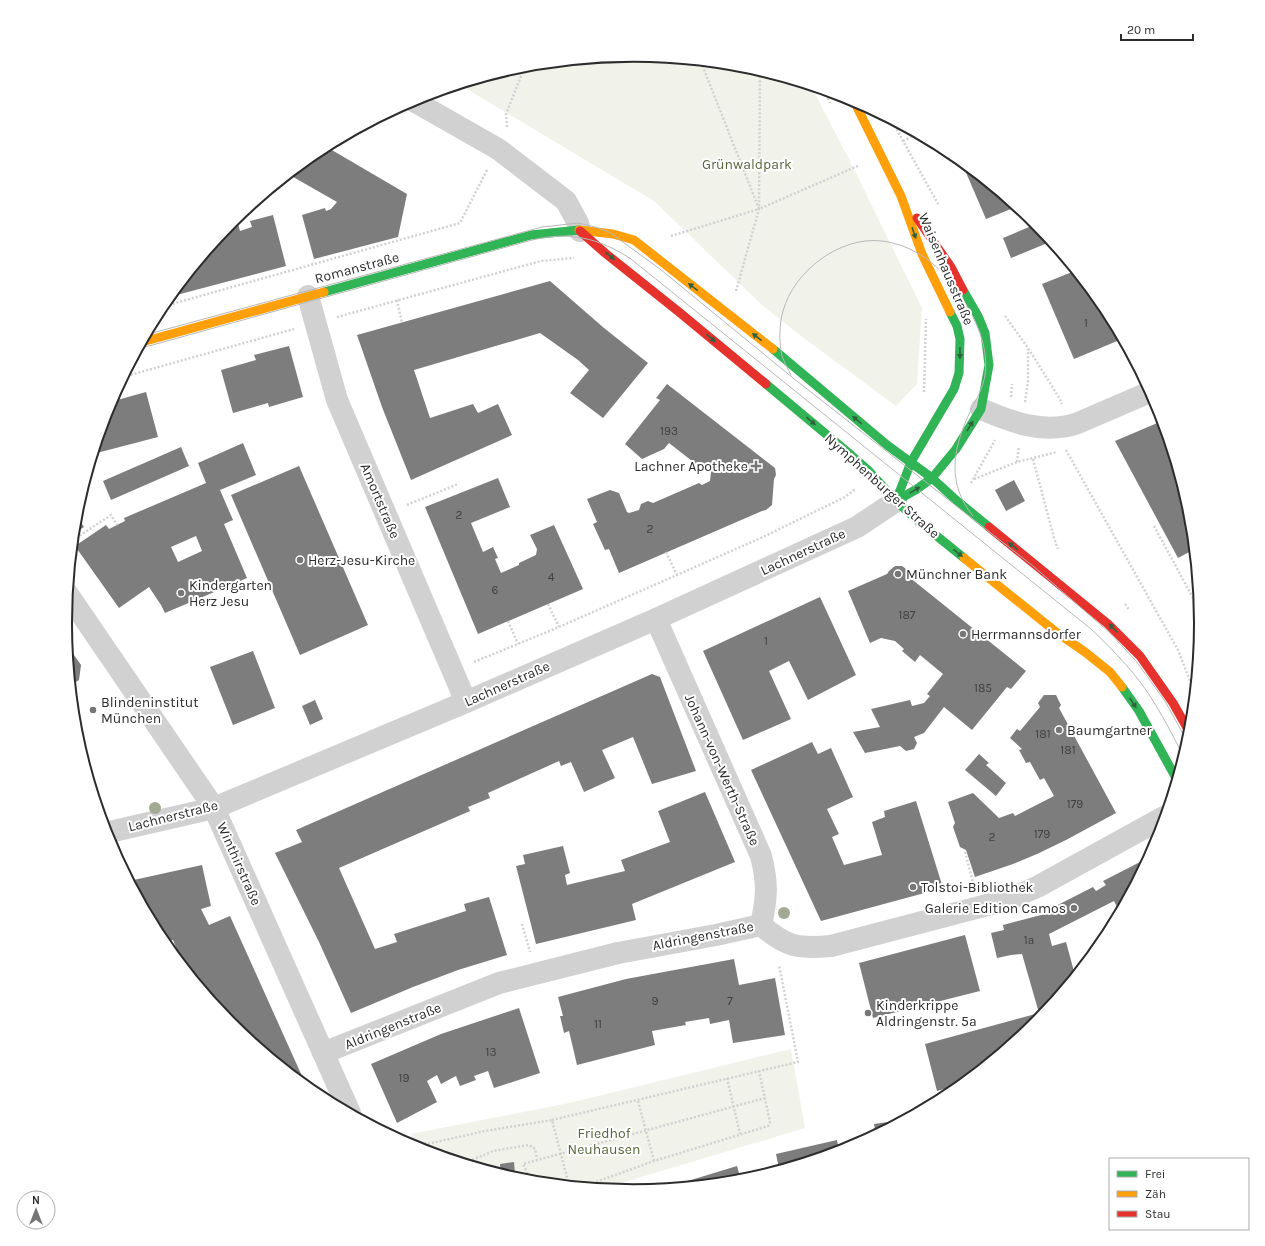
<svg xmlns="http://www.w3.org/2000/svg" width="1265" height="1246" viewBox="0 0 1265 1246" font-family="Karla,sans-serif">
  <style>
    .green { fill: #f1f3ea }
    .building { fill: #7d7d7d; fill-rule: evenodd }
    .lines { fill: none; stroke-linecap: round; stroke-linejoin: round }
    .path { stroke: #d1d1d1; stroke-width: 2.5; stroke-dasharray: 2 2; stroke-linecap: butt }
    .street { stroke: #d1d1d1; stroke-width: 22 }
    .fast { stroke: #30b455; stroke-width: 9 }
    .slow { stroke: #ff9f0a; stroke-width: 9 }
    .jam { stroke: #e5322d; stroke-width: 9 }
    .tram { stroke: #b8b8b8; stroke-width: 1 }
    .tree { fill: #a3aa93 }
    .oneway { fill: #2e623c }
    .poi-dot { fill: #767676; stroke: #fff; stroke-width: 1.5 }
    .labels { text-anchor: middle; dominant-baseline: central; stroke-width: 4; stroke-linejoin: round; paint-order: stroke }
    .number-label { font-size: 12px; fill: #404040 }
    .park-label { font-size: 14px; fill: #57653b; stroke: #fff }
    .street-label { font-size: 14px; fill: #2c2c2c; stroke: #fff }
    .poi-label { font-size: 14px; fill: #2c2c2c; stroke: #fff; text-anchor: start }
    .rim { fill: none; stroke: #2c2c2c; stroke-width: 2 }
  </style>
  <rect width="100%" height="100%" fill="#fff"/>
  <!-- green -->
  <g class="green">
    <path d="M633,55L744,66L811,86L852,165L922,308L917,384L896,406L801,336L763,306L654,201L460,85L522,66Z"/>
    <path d="M791,1049L805,1128L605,1188L521,1180L415,1148L411,1134L569,1103Z"/>
  </g>
  <!-- building -->
  <g class="building">
    <path d="M325,146L407,194L398,237L314,259L302,215L325,208L326,211L331,209L337,202L288,174L317,151Z"/>
    <path d="M961,161L1016,207L986,219Z"/>
    <path d="M245,209L247,215L236,217L240,231L252,227L250,221L273,215L286,266L169,297L231,221Z"/>
    <path d="M1036,224L1050,242L1011,258L1003,238Z"/>
    <path d="M1069,264L1105,308L1122,339L1074,359L1042,284L1072,272Z"/>
    <path d="M550,281L604,328L648,363L603,418L570,393L589,370L578,360L540,333L414,370L430,418L473,404L478,413L498,404L512,435L411,480L382,407L357,335Z"/>
    <path d="M289,346L303,397L269,407L268,403L233,413L221,370L256,360L254,355Z"/>
    <path d="M667,384L775,468L776,475L774,479L772,505L766,510L762,511L619,573L609,549L605,550L593,524L597,522L587,499L610,490L619,493L627,512L629,513L639,510L641,504L648,501L653,503L699,483L702,485L710,481L711,472L704,468H701L669,443L664,449L642,459L625,444L660,400L656,398Z"/>
    <path d="M146,392L158,437L93,454L110,402Z"/>
    <path d="M1162,421L1190,512L1193,550L1178,558L1115,441Z"/>
    <path d="M243,443L256,475L220,490L233,520L224,524L247,578L165,613L161,605L149,587L119,608L75,546L106,525L109,529L125,521L124,518L206,483L198,463ZM196,536L202,551L178,562L171,547Z"/>
    <path d="M181,447L189,466L111,500L103,481Z"/>
    <path d="M299,466L368,625L300,655L231,495Z"/>
    <path d="M498,478L510,507L471,523L483,552L493,547L498,558L495,559L501,573L519,565V563L536,555L537,549L530,535L554,525L583,589L478,634L425,507Z"/>
    <path d="M1014,480L1025,501L1006,511L995,490Z"/>
    <path d="M79,520L84,527L73,534L74,524Z"/>
    <path d="M895,566H902L906,569L909,577L1026,671L1011,689L1007,687L972,730L944,707L924,733L914,737L917,743L914,749L906,751L900,746L865,753L853,732L880,727L871,709L910,700L912,706L924,703L930,696L927,694L943,674L920,655L915,662L902,651L904,649L895,641L881,638L870,643L848,591L887,574L889,571Z"/>
    <path d="M820,597L856,675L808,700L789,661L769,671L791,719L743,740L703,651Z"/>
    <path d="M67,645L81,665L79,680L71,685Z"/>
    <path d="M253,651L275,708L233,725L210,667Z"/>
    <path d="M652,674L660,677L696,771L652,784L633,737L602,750L615,778L584,792L571,762L561,766L559,761L488,793L490,798L468,807L470,811L339,868L375,949L397,942L394,934L466,911L464,904L489,897L507,955L458,970L413,987L351,1013L319,942L275,853L302,842L296,830Z"/>
    <path d="M1044,695H1056L1061,705L1059,708L1116,813L1066,840L1037,854L1013,864L975,877L966,850L960,847L953,827L955,823L948,802L973,793L999,818L1013,813L1015,816L1054,796L1044,778L1040,780L1030,762L1026,763L1019,750L1022,749L1010,738L1017,729L1020,731L1040,707L1038,703Z"/>
    <path d="M315,700L323,719L310,725L302,706Z"/>
    <path d="M812,742L818,754L831,748L853,797L827,809L839,834L832,837L844,865L882,855L872,822L885,817L884,811L916,801L943,888L821,921L751,770Z"/>
    <path d="M979,754L989,763L986,765L1006,783L996,796L965,770Z"/>
    <path d="M705,792L735,862L632,904L636,920L536,944L516,866L525,864L523,855L563,846L570,873L565,875L567,885L625,871L621,860L670,842L658,811Z"/>
    <path d="M1142,861L1144,865L1119,911L1114,901L1049,934L1052,946L1066,942L1075,975L1034,1025L962,1084L937,1091L925,1044L1039,1013L1022,954L1011,955L997,958L991,933L1004,930L1003,925L1045,914L1044,912L1093,887L1096,891L1106,885L1103,881Z"/>
    <path d="M202,865L211,906L201,909L209,925L230,916L306,1085L305,1086L231,1024L173,954L178,952L173,940L163,942L160,938L129,881Z"/>
    <path d="M965,935L980,991L873,1018L859,963Z"/>
    <path d="M734,959L739,985L775,978L785,1035L733,1043L729,1020L710,1024L709,1018L685,1022L686,1025L652,1031L655,1045L577,1065L569,1031L564,1033L560,1016H563L558,997L626,979Z"/>
    <path d="M519,1008L540,1073L494,1088L488,1071L474,1076L476,1080L460,1086L456,1076L441,1084L437,1075L427,1081L437,1102L397,1123L371,1064L441,1034Z"/>
    <path d="M902,1120L888,1127L876,1134L874,1124Z"/>
    <path d="M837,1140L839,1151L779,1169L776,1154Z"/>
    <path d="M514,1162L515,1174L520,1180L499,1173H501L500,1164Z"/>
    <path d="M737,1166L741,1180L668,1188V1187Z"/>
  </g>
  <g class="lines">
    <!-- path -->
    <g class="path">
      <path d="M701,62L759,209L860,165"/>
      <path d="M824,91L830,103"/>
      <path d="M893,122L903,141L938,204"/>
      <path d="M507,127L506,114L525,66"/>
      <path d="M903,141L917,134"/>
      <path d="M671,236L759,209"/>
      <path d="M736,291L759,209L760,71"/>
      <path d="M397,300L402,323"/>
      <path d="M161,307L460,223L487,170"/>
      <path d="M1005,316L1028,348L1060,399L1062,404"/>
      <path d="M337,317L541,261L574,258"/>
      <path d="M123,377L294,329"/>
      <path d="M924,392L926,319"/>
      <path d="M1011,397L1012,384"/>
      <path d="M1025,402L1028,381V349"/>
      <path d="M1066,450L1178,650L1192,686"/>
      <path d="M1033,459L1054,538L1058,549"/>
      <path d="M1017,462L1019,446"/>
      <path d="M974,479L1017,462L1057,452"/>
      <path d="M971,483L995,440"/>
      <path d="M407,505L458,484"/>
      <path d="M1154,526L1199,609"/>
      <path d="M73,540L111,515L117,525"/>
      <path d="M666,552L677,575"/>
      <path d="M548,604L559,627"/>
      <path d="M1125,604L1129,610"/>
      <path d="M508,621L518,644"/>
      <path d="M474,662L559,627L763,537L845,497L854,490L853,489"/>
      <path d="M965,852L974,886"/>
      <path d="M522,924L530,952"/>
      <path d="M727,1078L740,1134"/>
      <path d="M638,1101L654,1161"/>
      <path d="M552,1120L798,1062L779,965"/>
      <path d="M405,1143L415,1140L427,1144L485,1131L552,1120L569,1185"/>
      <path d="M427,1144L430,1152"/>
      <path d="M465,1163L493,1151L529,1145L535,1149L537,1159"/>
      <path d="M531,1181L523,1164L765,1098"/>
      <path d="M585,1186L654,1161L768,1126L770,1122L759,1071"/>
    </g>
    <!-- street -->
    <g class="street">
      <path d="M412,100L498,149L566,201L578,223L580,231"/>
      <path d="M308,296L337,400L466,702"/>
      <path d="M981,409C1011,422 1045,435 1078,423L1150,392"/>
      <path d="M67,593L214,808L350,1113"/>
      <path d="M656,619L761,856C768,883 767,898 761,925"/>
      <path d="M105,833L214,808L466,702L656,619L857,527L896,501"/>
      <path d="M761,925C786,947 798,949 831,946L1010,899L1037,887L1164,817"/>
      <path d="M323,1053L499,983L618,953L716,935L761,925"/>
    </g>
    <!-- fast -->
    <g class="fast">
      <path d="M324,292L531,235L579,230"/>
      <path d="M773,349L887,445L932,478L956,500L989,527"/>
      <path d="M766,384L851,455L868,470L896,501L917,520L964,558"/>
      <path d="M896,501L911,462L954,389L959,373L960,339L957,326L950,312"/>
      <path d="M896,501L917,489L932,478L956,449L981,409L989,365L985,333L978,316L963,290"/>
      <path d="M1122,687L1139,711L1176,778"/>
    </g>
    <!-- slow -->
    <g class="slow">
      <path d="M854,101L901,196L922,254L950,312"/>
      <path d="M579,230L613,234L634,240L773,349"/>
      <path d="M142,342L324,292"/>
      <path d="M964,558L1056,632L1085,652L1110,672L1122,687"/>
    </g>
    <!-- jam -->
    <g class="jam">
      <path d="M917,218L951,267L963,290"/>
      <path d="M580,231L605,253L679,312L766,384"/>
      <path d="M989,527L1108,624L1140,656L1173,703L1190,733"/>
    </g>
    <!-- tram -->
    <g class="tram">
      <path d="M145,335L542,227L578,223L595,227L609,232L660,269L793,378L1033,566L1109,632L1136,661L1165,701L1187,741"/>
      <path d="M138,349L532,240C570,231 599,238 631,259L1091,629C1115,652 1138,675 1155,704C1165,720 1174,738 1183,755"/>
      <path d="M791,375C788,369 784,362 782,356C779,342 779,325 783,311C794,271 840,236 882,241C907,244 930,258 946,277C968,303 990,340 985,375C983,388 976,400 970,412C953,448 946,483 973,516"/>
    </g>
  </g>
  <!-- trees -->
  <g class="tree">
    <circle cx="155" cy="808" r="6"/>
    <circle cx="784" cy="913" r="6"/>
  </g>
  <!-- one-way arrows -->
  <defs><path id="oneway-solid" d="M-6-.8H1V-3.2L6.5 0L1 3.2V.8H-6Z"/></defs>
  <g class="oneway">
    <use href="#oneway-solid" transform="translate(914 233) rotate(71)"/>
    <use href="#oneway-solid" transform="translate(610 256) rotate(39)"/>
    <use href="#oneway-solid" transform="translate(693 287) rotate(-142)"/>
    <use href="#oneway-solid" transform="translate(757 337) rotate(-142)"/>
    <use href="#oneway-solid" transform="translate(711 338) rotate(40)"/>
    <use href="#oneway-solid" transform="translate(960 353) rotate(90)"/>
    <use href="#oneway-solid" transform="translate(857 420) rotate(-140)"/>
    <use href="#oneway-solid" transform="translate(811 421) rotate(40)"/>
    <use href="#oneway-solid" transform="translate(970 426) rotate(-59)"/>
    <use href="#oneway-solid" transform="translate(915 490) rotate(-31)"/>
    <use href="#oneway-solid" transform="translate(1013 546) rotate(-141)"/>
    <use href="#oneway-solid" transform="translate(958 553) rotate(38)"/>
    <use href="#oneway-solid" transform="translate(1113 628) rotate(-134)"/>
    <use href="#oneway-solid" transform="translate(1133 703) rotate(57)"/>
  </g>
  <!-- markers -->
  <g class="poi-dot">
    <path d="M754 460h4v4h4v4h-4v4h-4v-4h-4v-4h4z"/>
    <circle cx="300" cy="560" r="4"/>
    <circle cx="898" cy="574" r="4"/>
    <circle cx="181" cy="593" r="4"/>
    <circle cx="963" cy="634" r="4"/>
    <circle cx="93" cy="710" r="4"/>
    <circle cx="1059" cy="730" r="4"/>
    <circle cx="913" cy="887" r="4"/>
    <circle cx="1074" cy="908" r="4"/>
    <circle cx="868" cy="1013" r="4"/>
  </g>
  <g class="labels">
    <!-- number labels -->
    <g class="number-label">
      <text x="1086" y="323">1</text>
      <text x="669" y="431">193</text>
      <text x="459" y="515">2</text>
      <text x="650" y="529">2</text>
      <text x="551" y="577">4</text>
      <text x="495" y="590">6</text>
      <text x="907" y="615">187</text>
      <text x="766" y="641">1</text>
      <text x="983" y="688">185</text>
      <text x="1043" y="734">181</text>
      <text x="1068" y="750">181</text>
      <text x="1075" y="804">179</text>
      <text x="1042" y="834">179</text>
      <text x="992" y="837">2</text>
      <text x="1029" y="940">1a</text>
      <text x="655" y="1001">9</text>
      <text x="730" y="1001">7</text>
      <text x="598" y="1024">11</text>
      <text x="491" y="1052">13</text>
      <text x="404" y="1078">19</text>
    </g>
    <!-- park labels -->
    <g class="park-label">
      <text x="747" y="164">Grünwaldpark</text>
      <text x="604" y="1133">Friedhof<tspan x="604" dy="16">Neuhausen</tspan></text>
    </g>
    <!-- street labels -->
    <g class="street-label">
      <text transform="translate(357 268) rotate(-15)">Romanstraße</text>
      <text transform="translate(946 269) rotate(67)">Waisenhausstraße</text>
      <text transform="translate(882 486) rotate(42)">Nymphenburger Straße</text>
      <text transform="translate(380 501) rotate(67)">Amortstraße</text>
      <text transform="translate(803 552) rotate(-25)">Lachnerstraße</text>
      <text transform="translate(507 684) rotate(-24)">Lachnerstraße</text>
      <text transform="translate(722 770) rotate(66)">Johann-von-Werth-Straße</text>
      <text transform="translate(173 816) rotate(-14)">Lachnerstraße</text>
      <text transform="translate(239 864) rotate(66)">Winthirstraße</text>
      <text transform="translate(703 936) rotate(-11)">Aldringenstraße</text>
      <text transform="translate(393 1026) rotate(-22)">Aldringenstraße</text>
    </g>
    <!-- poi labels -->
    <g class="poi-label">
      <text x="748" y="466" text-anchor="end">Lachner Apotheke</text>
      <text x="308" y="560">Herz-Jesu-Kirche</text>
      <text x="906" y="574">Münchner Bank</text>
      <text x="189" y="585">Kindergarten<tspan x="189" dy="16">Herz Jesu</tspan></text>
      <text x="971" y="634">Herrmannsdorfer</text>
      <text x="101" y="702">Blindeninstitut<tspan x="101" dy="16">München</tspan></text>
      <text x="1067" y="730">Baumgartner</text>
      <text x="921" y="887">Tolstoi-Bibliothek</text>
      <text x="1066" y="908" text-anchor="end">Galerie Edition Camos</text>
      <text x="876" y="1005">Kinderkrippe<tspan x="876" dy="16">Aldringenstr. 5a</tspan></text>
    </g>
  </g>
  <!-- crop -->
  <path d="M0 0H1265V1246H0ZM72 623a561 561 0 1 1 1122 0a561 561 0 1 1-1122 0Z" fill="#fff" fill-rule="evenodd"/>
  <path class="rim" d="M72 623a561 561 0 1 1 1122 0a561 561 0 1 1-1122 0Z"/>
  <!-- legend -->
  <rect x="1109" y="1158" width="140" height="72" fill="#ffffff" stroke="#ababab"/>
  <rect x="1117" y="1171" width="20" height="6" fill="#30b455" stroke="#ababab"/>
  <text x="1145" y="1178" font-size="12" fill="#2c2c2c">Frei</text>
  <rect x="1117" y="1191" width="20" height="6" fill="#ff9f0a" stroke="#ababab"/>
  <text x="1145" y="1198" font-size="12" fill="#2c2c2c">Zäh</text>
  <rect x="1117" y="1211" width="20" height="6" fill="#e5322d" stroke="#ababab"/>
  <text x="1145" y="1218" font-size="12" fill="#2c2c2c">Stau</text>
  <!-- north arrow -->
  <g transform="translate(36 1210)"><circle r="19" fill="#ffffff" stroke="#ababab"/>
  <path d="M0-3L7 15L0 10L-7 15Z" fill="#767676"/>
  <text y="-6" font-size="11" font-weight="bold" text-anchor="middle" fill="#2c2c2c">N</text>
  </g>
  <!-- scale -->
  <path d="M1121 34v6h72v-6" fill="none" stroke="#2c2c2c" stroke-width="2"/>
  <text x="1127" y="34" font-size="12" fill="#2c2c2c" stroke="#ffffff" stroke-width="3" paint-order="stroke">20 m</text>
</svg>
